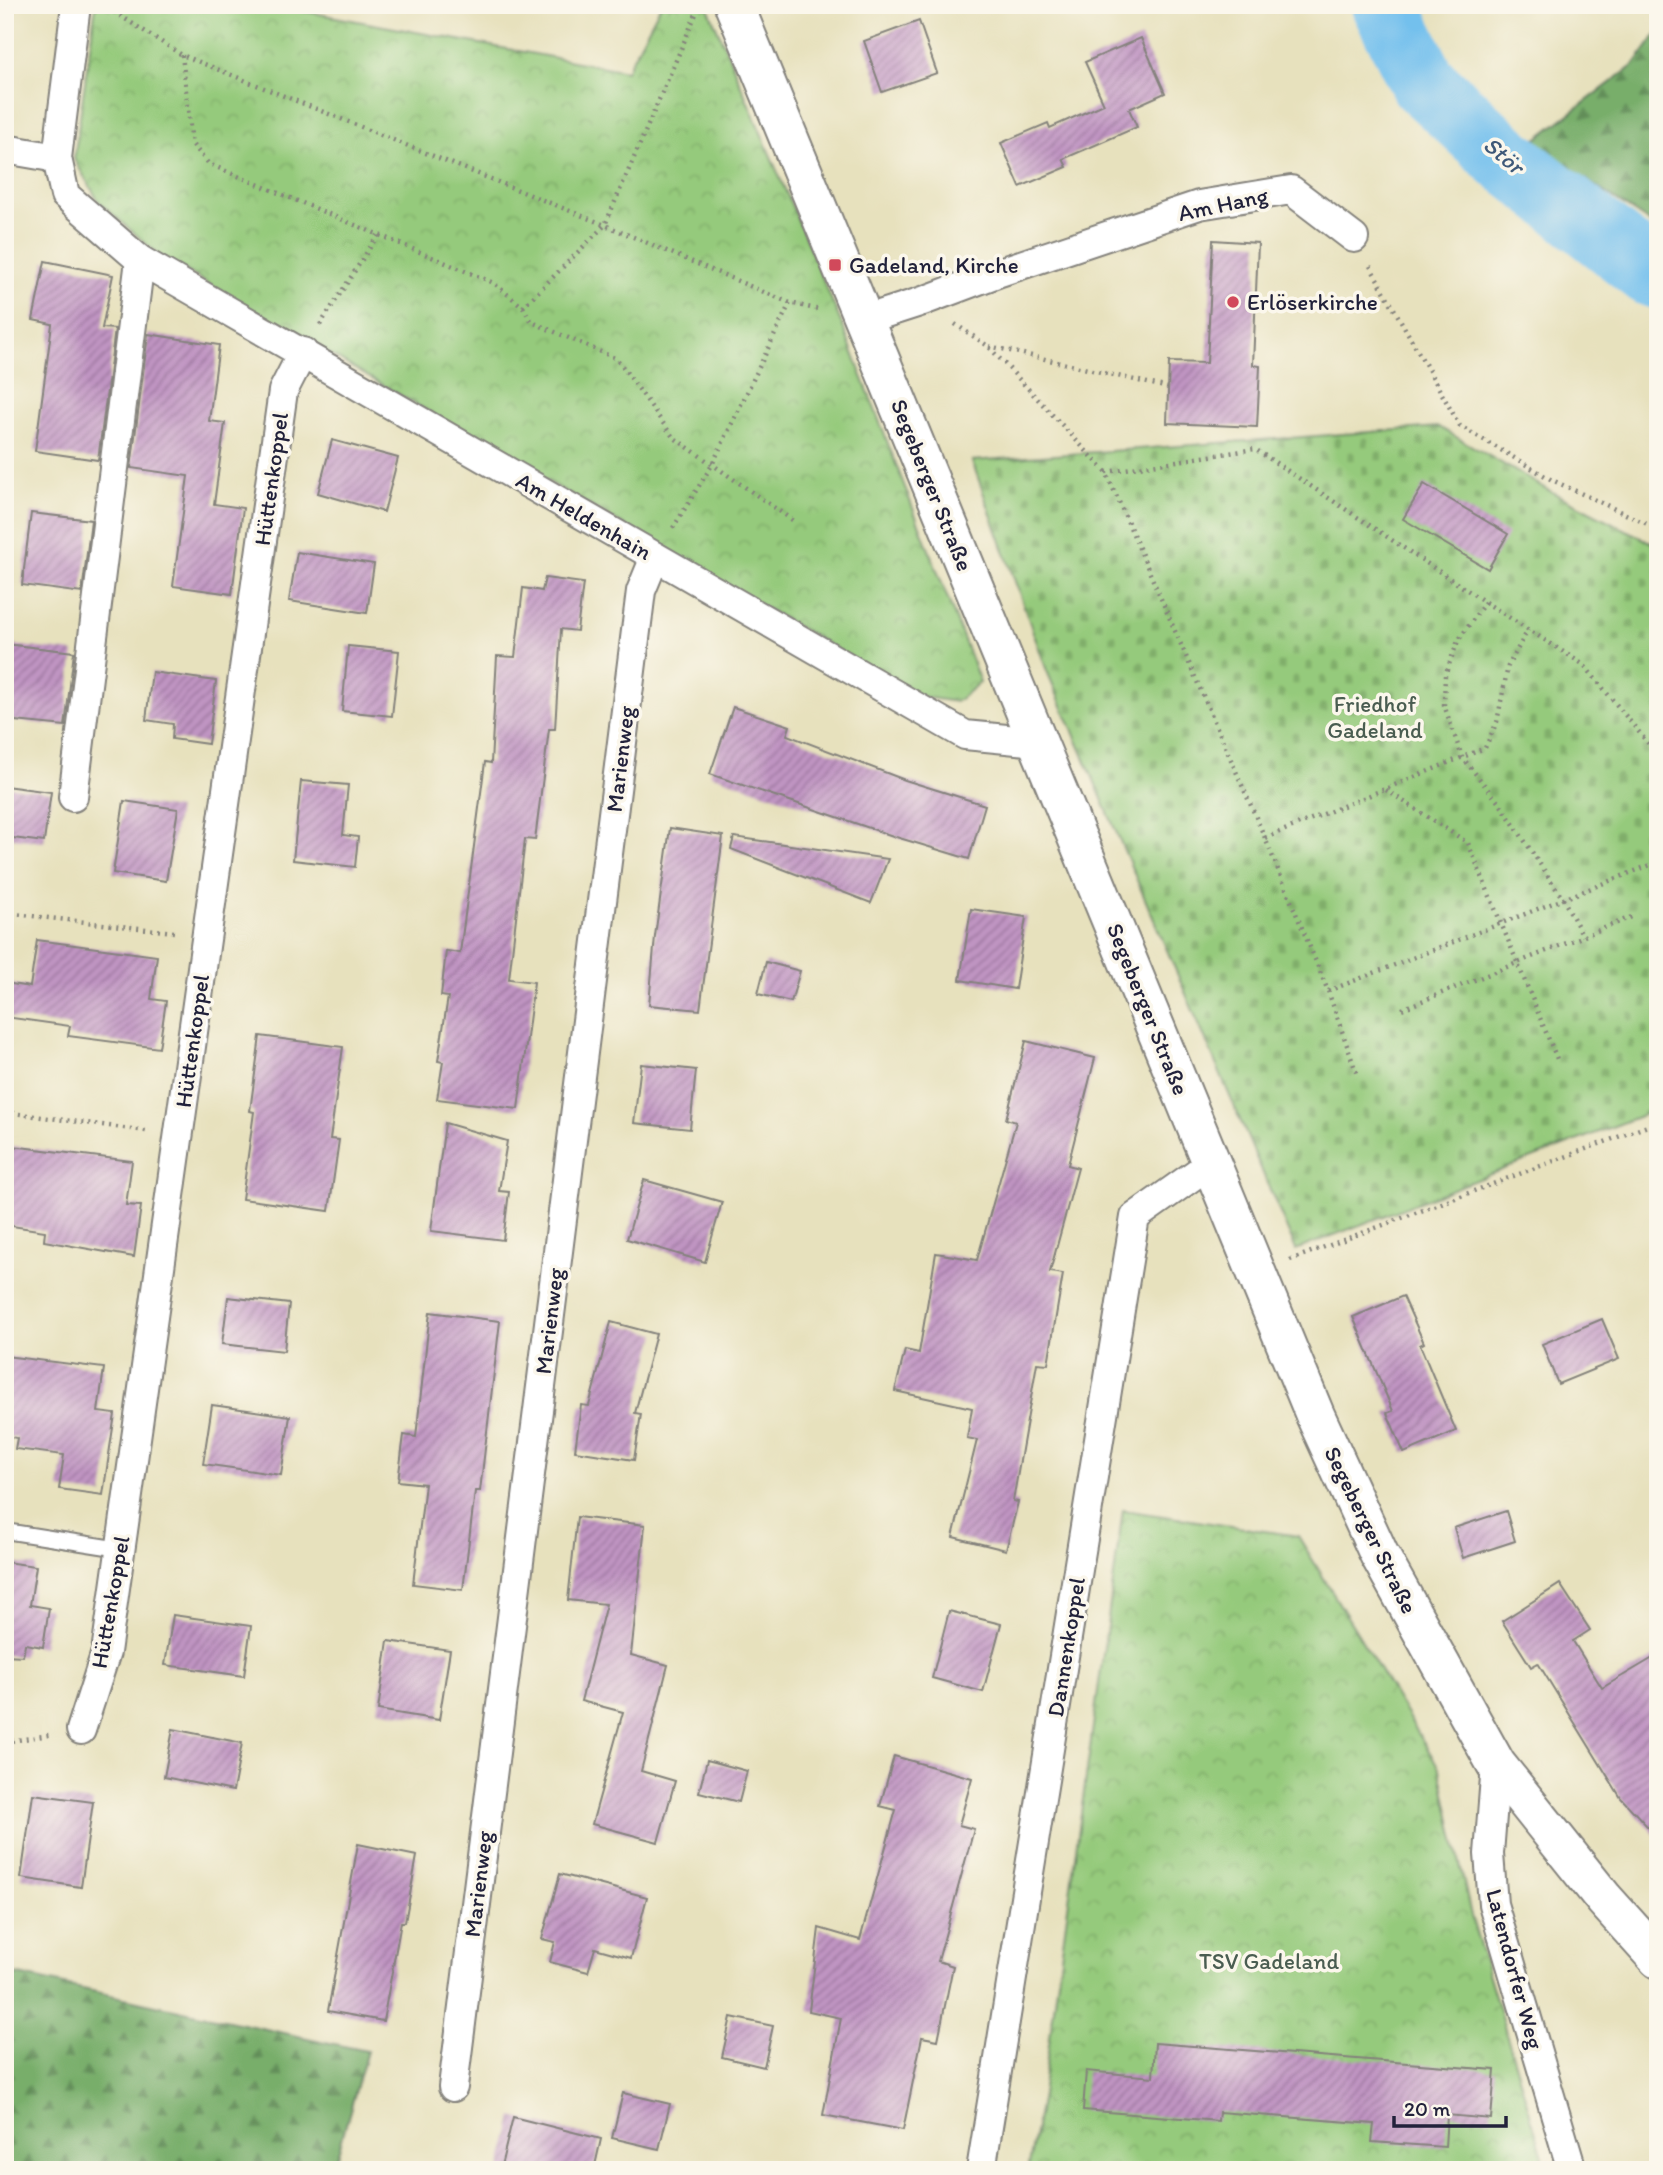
<svg xmlns="http://www.w3.org/2000/svg" width="1663" height="2175" viewBox="0 0 1663 2175" font-family="Itim,sans-serif">
  <style>
    .forest { fill: url(#forest-firs); stroke: #4d6853; stroke-width: 2 }
    .cemetery { fill: url(#cemetery-stones); stroke: #5c765b; stroke-width: 2 }
    .park { fill: url(#park-crowns); stroke: #5c765b; stroke-width: 2 }
    .lines { fill: none; stroke-linecap: round; stroke-linejoin: round }
    .river { stroke: #73c0ed; stroke-width: 68 }
    .building { fill: url(#building-hatch) }
    .service-casing { stroke: #84827c; stroke-width: 18 }
    .minor-casing { stroke: #84827c; stroke-width: 32 }
    .secondary-casing { stroke: #84827c; stroke-width: 42 }
    .path { stroke: #84827c; stroke-width: 4.5; stroke-dasharray: 2 5; stroke-linecap: butt }
    .service { stroke: #fff; stroke-width: 14 }
    .minor { stroke: #fff; stroke-width: 28 }
    .secondary { stroke: #fff; stroke-width: 38 }
    .poi-dot { fill: #d1495b; stroke: #fbf7ec; stroke-width: 2.5 }
    .labels { text-anchor: middle; dominant-baseline: central; stroke-width: 7; stroke-linejoin: round; paint-order: stroke }
    .street-label { font-size: 23px; fill: #22223b; stroke: #fbf7ec }
    .poi-label { font-size: 23px; fill: #22223b; stroke: #fbf7ec; text-anchor: start }
    .park-label { font-size: 23px; fill: #4a5d51; stroke: #fbf7ec }
    .water-label { font-size: 24px; font-style: italic; fill: #3e5979; stroke: #fbf7ec }
  </style>
  <defs>
    <pattern id="forest-firs" width="22" height="20" patternUnits="userSpaceOnUse" patternTransform="scale(1.75)"><rect width="22" height="20" fill="#78ae6b"/><path d="M5 1l3.5 6h-7zM16 11l3.5 6h-7z" fill="#628d59"/></pattern>
    <pattern id="cemetery-stones" width="16" height="16" patternUnits="userSpaceOnUse" patternTransform="scale(1.75)"><rect width="16" height="16" fill="#95ca7b"/><path d="M2 7V4a2 2 0 0 1 4 0v3zM10 15v-3a2 2 0 0 1 4 0v3z" fill="#80ad6b"/></pattern>
    <pattern id="park-crowns" width="20" height="18" patternUnits="userSpaceOnUse" patternTransform="scale(1.75)"><rect width="20" height="18" fill="#95ca7b"/><path d="M2 6a3 3 0 1 1 6 0M12 15a3 3 0 1 1 6 0" fill="none" stroke="#80ad6b"/></pattern>
    <pattern id="building-hatch" width="6" height="6" patternUnits="userSpaceOnUse" patternTransform="scale(1.75)"><rect width="6" height="6" fill="#c094c2"/><path d="M-1 1l2-2M0 6l6-6M5 7l2-2" fill="none" stroke="#9c789f"/></pattern>
  </defs>
  <rect width="100%" height="100%" fill="#fbf7ec"/>
  <filter id="ink" filterUnits="userSpaceOnUse"><feTurbulence type="fractalNoise" baseFrequency=".0143" numOctaves="2"/><feDisplacementMap in="SourceGraphic" scale="14" xChannelSelector="R" yChannelSelector="G"/><feConvolveMatrix kernelMatrix="1 2 1 2 8 2 1 2 1" color-interpolation-filters="sRGB"/></filter>
  <filter id="wash" filterUnits="userSpaceOnUse"><feTurbulence type="fractalNoise" baseFrequency=".00686" numOctaves="4" result="noise"/><feDisplacementMap in="SourceGraphic" scale="28" xChannelSelector="R" yChannelSelector="G"/><feGaussianBlur stdDeviation="1.57" result="paint"/><feColorMatrix in="noise" values="0 0 0 0 0 0 0 0 0 0 0 0 0 0 0 0 0 1.4 0 .05"/><feComposite in="paint" operator="in"/></filter>
  <g filter="url(#wash)">
    <rect width="100%" height="100%" fill="#e7e1bd"/>
    <!-- forest -->
    <g class="forest">
      <path d="M1658,32V228L1531,143L1634,65Z"/>
      <path d="M5,1972L367,2051L333,2170H5Z"/>
    </g>
    <!-- cemetery -->
    <path class="cemetery" d="M1439,427L1548,490L1658,546V1109L1296,1250L1047,671L972,461Z"/>
    <!-- park -->
    <g class="park">
      <path d="M96,5H271L626,71L661,5H707L843,327L980,682L956,702L917,696L159,255L99,202L74,159Z"/>
      <path d="M1123,1510L1298,1536L1440,1769L1471,1916L1547,2170H1028L1042,2095Z"/>
    </g>
    <g class="lines">
      <!-- river -->
      <path class="river" d="M1385,5L1423,82L1505,158L1651,273L1658,275"/>
    </g>
    <g id="blocks">
      <!-- building -->
      <g class="building">
        <path d="M919,21L937,73L882,92L864,41Z"/>
        <path d="M1141,38L1165,93L1129,109L1137,127L1063,159L1067,167L1020,187L1001,143L1048,123L1050,128L1104,104L1085,62Z"/>
        <path d="M1213,240L1258,243L1253,365L1260,366L1257,427L1167,423L1169,362L1207,363Z"/>
        <path d="M45,261L113,275L102,328L115,329L98,460L35,451L52,324L33,320Z"/>
        <path d="M148,334L219,345L209,421L225,423L214,504L243,508L232,594L173,586L188,476L131,468Z"/>
        <path d="M332,440L398,458L384,512L318,493Z"/>
        <path d="M1424,484L1508,534L1488,569L1403,519Z"/>
        <path d="M31,513L91,520L82,593L22,585Z"/>
        <path d="M297,552L374,564L367,613L289,601Z"/>
        <path d="M545,578L583,583L577,631L561,629L555,729H549L535,840L525,839L509,979L534,982L518,1109L437,1099L443,1062L438,1061L448,997L441,996L446,951L460,953L485,762L491,763L497,656L515,657L523,588L542,591Z"/>
        <path d="M5,644L74,652L65,726L5,720Z"/>
        <path d="M348,646L399,651L392,716L342,711Z"/>
        <path d="M152,672L216,681L208,744L172,739L173,724L146,720Z"/>
        <path d="M733,707L790,726L787,735L905,780L985,805L969,859L896,837L710,774Z"/>
        <path d="M301,781L348,785L343,835L358,837L355,867L293,860Z"/>
        <path d="M5,786L51,792L44,842L5,837Z"/>
        <path d="M124,801L178,809L166,881L113,873Z"/>
        <path d="M670,828L723,836L700,1010L649,1005L655,936Z"/>
        <path d="M734,837L888,859L871,903L731,849Z"/>
        <path d="M971,909L1026,917L1015,989L960,980Z"/>
        <path d="M37,940L157,956L151,999L166,1001L159,1048L68,1036L70,1026L5,1017V983L30,987Z"/>
        <path d="M766,962L800,971L791,1002L758,994Z"/>
        <path d="M260,1036L343,1047L330,1139L339,1140L329,1211L242,1199L254,1112L250,1111Z"/>
        <path d="M1026,1041L1095,1058L1068,1165L1078,1168L1050,1272L1063,1274L1048,1364L1037,1363L1013,1501L1018,1502L1006,1550L953,1537L977,1440L967,1438L972,1408L895,1391L905,1350L919,1353L936,1253L977,1260L1016,1122L1006,1119Z"/>
        <path d="M641,1064L696,1070L690,1129L634,1123Z"/>
        <path d="M445,1123L507,1141L499,1191L509,1192L503,1240L431,1231Z"/>
        <path d="M12,1146L132,1161L126,1205L141,1206L134,1257L44,1241L45,1231L5,1225V1193Z"/>
        <path d="M644,1180L722,1202L705,1262L627,1239Z"/>
        <path d="M1403,1296L1424,1343L1420,1345L1456,1431L1404,1453L1387,1413L1393,1411L1353,1317Z"/>
        <path d="M228,1297L289,1304L284,1351L222,1344Z"/>
        <path d="M430,1312L500,1321L480,1491H475L463,1590L413,1584L425,1484L398,1481L404,1435L416,1437Z"/>
        <path d="M1602,1319L1619,1359L1558,1384L1542,1344Z"/>
        <path d="M611,1322L656,1334L635,1413L641,1414L634,1460L575,1451L581,1405L589,1406Z"/>
        <path d="M5,1356L104,1368L98,1412L115,1414L103,1495L59,1489L64,1455L15,1449L17,1438L5,1436Z"/>
        <path d="M212,1405L290,1416L281,1475L203,1464Z"/>
        <path d="M1506,1511L1515,1541L1463,1558L1454,1528Z"/>
        <path d="M577,1517L645,1525L631,1655L668,1665L641,1771L675,1781L658,1842L592,1824L623,1712L581,1701L606,1604L568,1600Z"/>
        <path d="M5,1562L36,1566L30,1605L49,1608L43,1647L25,1644L23,1656L5,1655Z"/>
        <path d="M1560,1584L1590,1630L1573,1641L1602,1688L1658,1655V1838L1621,1798L1538,1663L1531,1667L1502,1621Z"/>
        <path d="M949,1611L1001,1624L983,1692L932,1678Z"/>
        <path d="M173,1615L251,1626L244,1676L165,1665Z"/>
        <path d="M388,1641L450,1650L439,1720L378,1710Z"/>
        <path d="M173,1729L242,1743L233,1791L164,1777Z"/>
        <path d="M894,1756L972,1778L959,1825L974,1829L938,1961L953,1966L938,2040L922,2037L903,2130L823,2115L841,2018L809,2011L819,1928L860,1940L896,1810L880,1806Z"/>
        <path d="M707,1760L747,1771L739,1802L699,1792Z"/>
        <path d="M33,1794L93,1802L81,1887L21,1878Z"/>
        <path d="M358,1844L417,1856L405,1922H401L383,2021L328,2011Z"/>
        <path d="M560,1874L647,1897L631,1958L595,1948L588,1972L550,1962L555,1942L542,1939Z"/>
        <path d="M731,2017L773,2026L764,2067L722,2057Z"/>
        <path d="M1155,2043L1495,2070L1491,2119L1447,2115L1445,2147L1372,2142L1374,2124L1219,2112L1218,2121L1083,2110L1086,2071L1153,2077Z"/>
        <path d="M623,2093L670,2104L659,2149L612,2138Z"/>
        <path d="M513,2117L601,2139L594,2170H500Z"/>
      </g>
    </g>
  </g>
  <g filter="url(#ink)">
    <use href="#blocks" fill-opacity="0" stroke="#84827c" stroke-width="2"/>
    <g class="lines">
      <defs>
        <path id="service" d="M5,1531L120,1549"/>
        <g id="minor">
          <path d="M76,5L57,158L65,195L140,260L965,735L1038,742"/>
          <path d="M5,149L57,158"/>
          <path d="M864,320L923,301L1000,272L1199,205L1291,190L1354,238"/>
          <path d="M73,797L140,260"/>
          <path d="M81,1730L106,1652L283,391L303,352"/>
          <path d="M1496,1764L1489,1854L1493,1904L1572,2170"/>
          <path d="M453,2087L641,591L655,557"/>
          <path d="M981,2170L1135,1217L1211,1163"/>
        </g>
        <path id="secondary" d="M734,5L1315,1415L1379,1554L1496,1764L1604,1899L1658,1959"/>
      </defs>
      <!-- service casing -->
      <use href="#service" class="service-casing"/>
      <!-- minor casing -->
      <use href="#minor" class="minor-casing"/>
      <!-- secondary casing -->
      <use href="#secondary" class="secondary-casing"/>
      <!-- path -->
      <g class="path">
        <path d="M108,8L182,55L605,225L790,303L820,310"/>
        <path d="M182,55L192,144L209,164L494,283L523,307L532,322L617,359L673,437L795,522"/>
        <path d="M1370,266L1460,426L1552,480L1658,529"/>
        <path d="M523,307L605,225L696,14"/>
        <path d="M955,324L988,346L1106,472L1265,838L1328,991L1358,1077"/>
        <path d="M320,325L378,235"/>
        <path d="M989,346L1169,388"/>
        <path d="M1106,472L1255,449L1485,602L1584,665L1652,748L1658,761"/>
        <path d="M673,528L712,465L790,303"/>
        <path d="M1485,602L1458,641L1445,675L1444,705L1462,757L1503,808L1563,899L1583,936"/>
        <path d="M1386,790L1468,843L1557,1059"/>
        <path d="M1265,838L1485,748L1497,722L1508,666L1528,630"/>
        <path d="M5,913L174,932"/>
        <path d="M1328,991L1658,862"/>
        <path d="M1402,1009L1634,916"/>
        <path d="M5,1112L146,1131"/>
        <path d="M1290,1260L1658,1122"/>
        <path d="M5,1742L49,1735"/>
      </g>
      <!-- service -->
      <use href="#service" class="service"/>
      <!-- minor -->
      <use href="#minor" class="minor"/>
      <!-- secondary -->
      <use href="#secondary" class="secondary"/>
    </g>
  </g>
  <!-- markers -->
  <g class="poi-dot">
    <rect x="828" y="258" width="14" height="14" rx="3.5"/>
    <circle cx="1233" cy="302" r="7"/>
  </g>
  <g class="labels">
    <!-- street labels -->
    <g class="street-label">
      <text transform="translate(1223 204) rotate(-12)">Am Hang</text>
      <text transform="translate(271 479) rotate(-82)">Hüttenkoppel</text>
      <text transform="translate(932 485) rotate(68)">Segeberger Straße</text>
      <text transform="translate(584 516) rotate(30)">Am Heldenhain</text>
      <text transform="translate(620 759) rotate(-83)">Marienweg</text>
      <text transform="translate(1148 1009) rotate(68)">Segeberger Straße</text>
      <text transform="translate(192 1041) rotate(-82)">Hüttenkoppel</text>
      <text transform="translate(549 1321) rotate(-83)">Marienweg</text>
      <text transform="translate(1371 1530) rotate(64)">Segeberger Straße</text>
      <text transform="translate(110 1602) rotate(-80)">Hüttenkoppel</text>
      <text transform="translate(1066 1647) rotate(-81)">Dannenkoppel</text>
      <text transform="translate(478 1884) rotate(-83)">Marienweg</text>
      <text transform="translate(1515 1969) rotate(75)">Latendorfer Weg</text>
    </g>
    <!-- poi labels -->
    <g class="poi-label">
      <text x="849" y="265">Gadeland, Kirche</text>
      <text x="1247" y="302">Erlöserkirche</text>
    </g>
    <!-- park labels -->
    <g class="park-label">
      <text x="1375" y="704">Friedhof<tspan x="1375" dy="26">Gadeland</tspan></text>
      <text x="1269" y="1961">TSV Gadeland</text>
    </g>
    <!-- water labels -->
    <g class="water-label">
      <text transform="translate(1504 155) rotate(40)">Stör</text>
    </g>
  </g>
  <!-- margin -->
  <rect width="1663" height="2175" fill="none" stroke="#fbf7ec" stroke-width="28"/>
  <!-- scale -->
  <path d="M1394 2116v10h112v-10" fill="none" stroke="#22223b" stroke-width="3.5"/>
  <text x="1404" y="2116" font-size="21" fill="#22223b" stroke="#fbf7ec" stroke-width="5" paint-order="stroke">20 m</text>
</svg>
